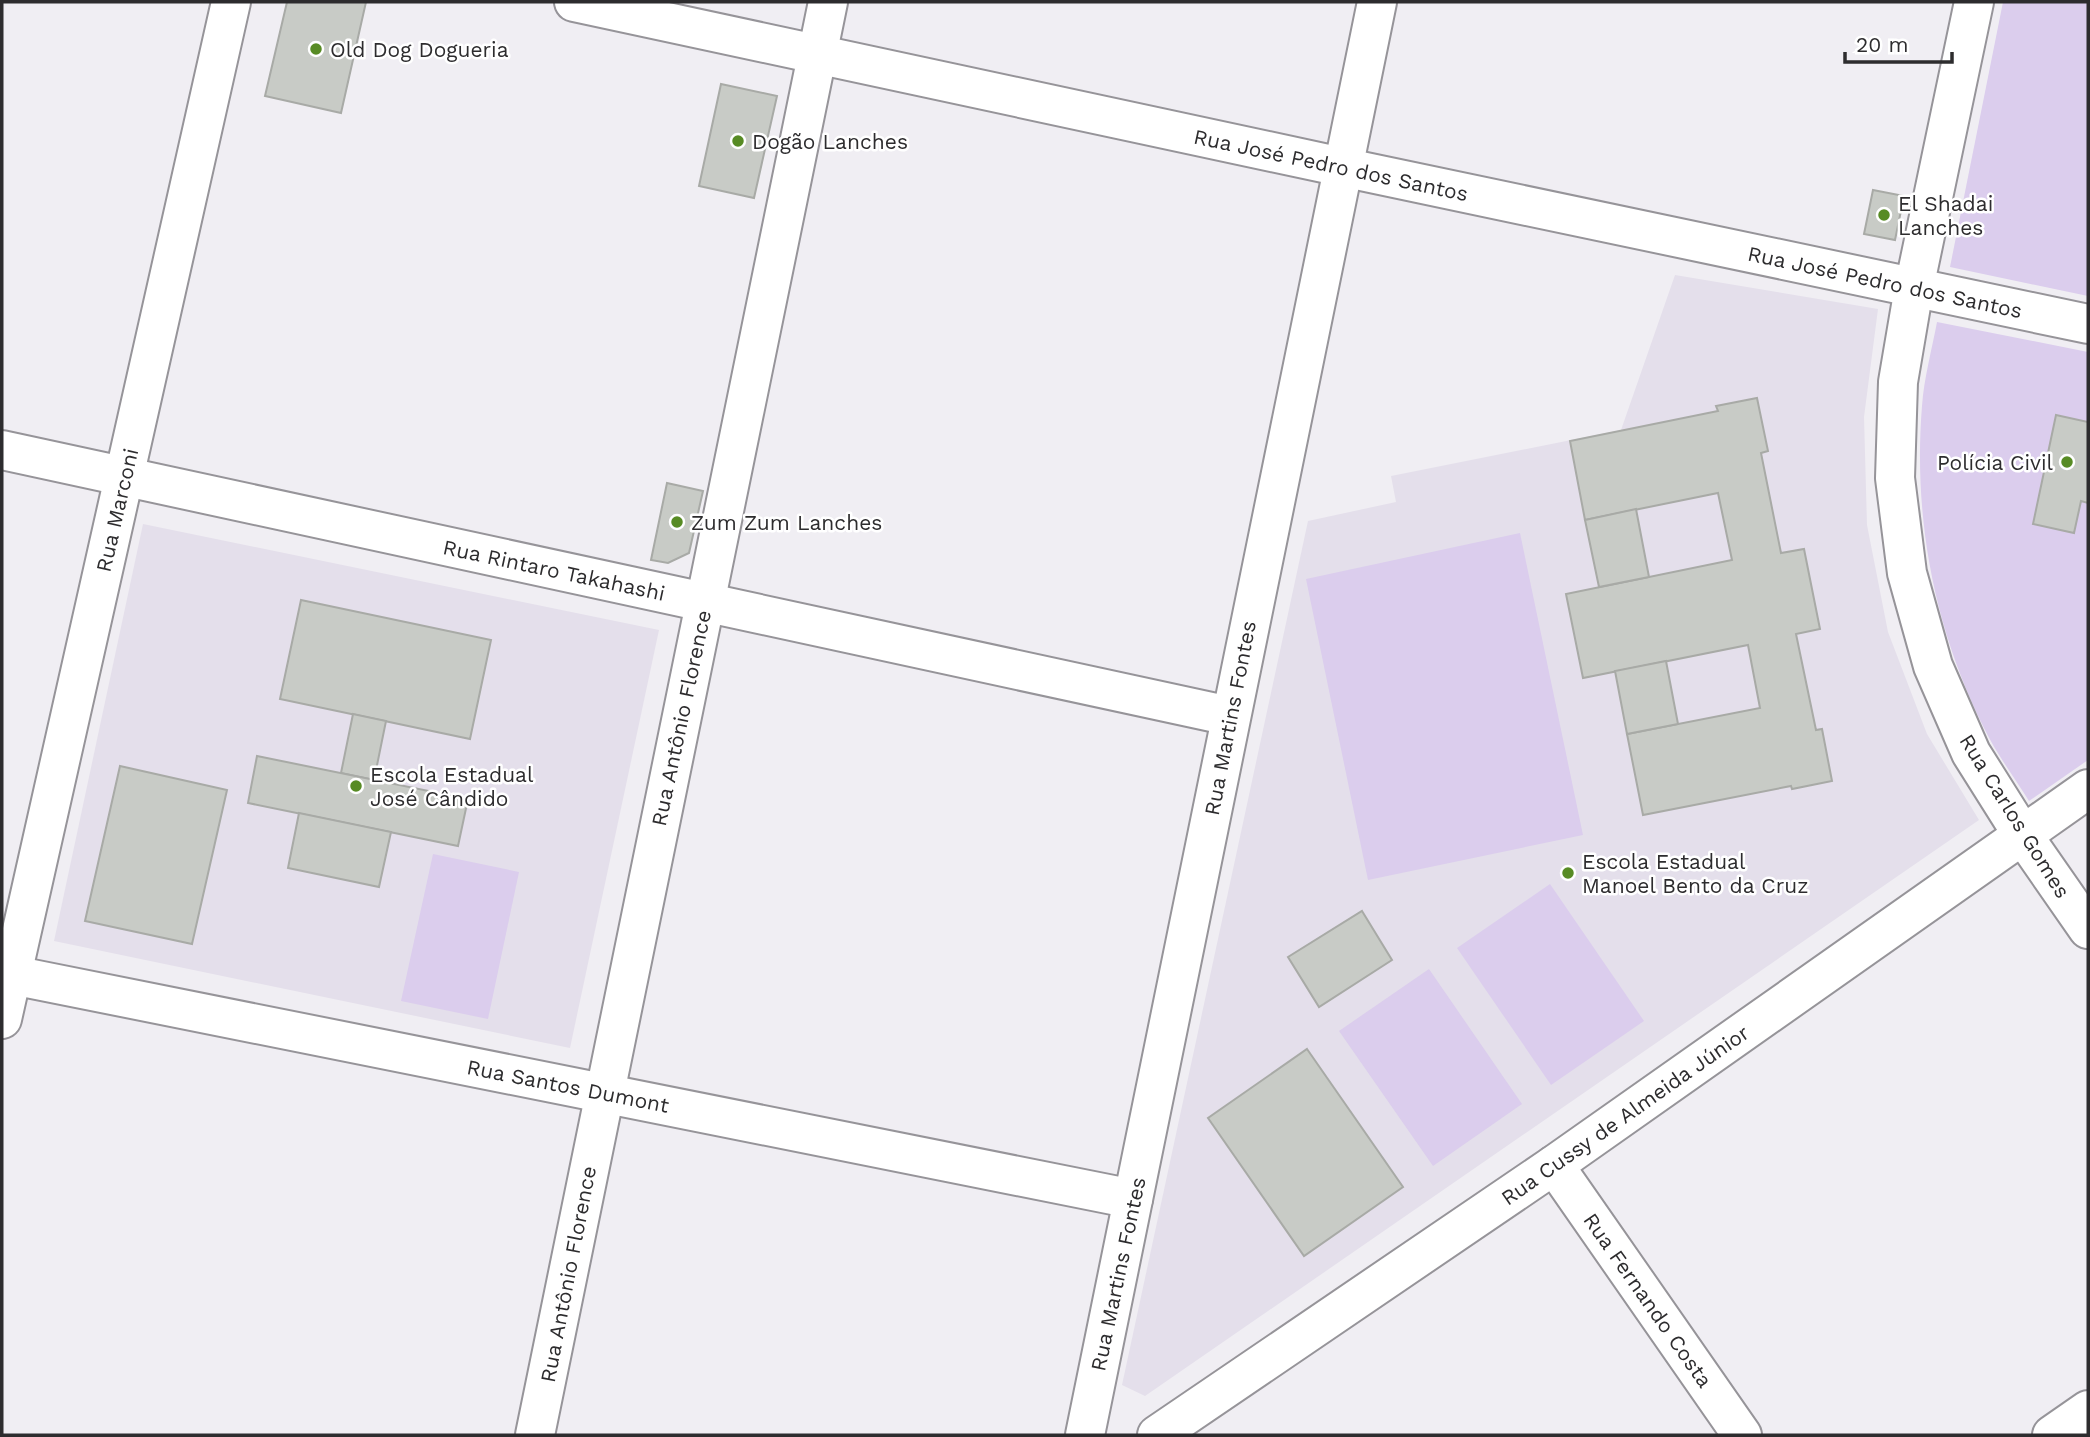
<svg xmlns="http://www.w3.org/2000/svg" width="2090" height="1437" viewBox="0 0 2090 1437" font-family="'Work Sans',sans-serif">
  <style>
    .built { fill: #e4dfeb }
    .green { fill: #dbcded }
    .building { fill: #c8cbc6; stroke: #a8aaa6; stroke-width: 2 }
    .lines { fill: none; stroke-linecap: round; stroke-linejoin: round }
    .minor-casing { stroke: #969499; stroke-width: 42 }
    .minor { stroke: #fff; stroke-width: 38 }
    .poi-dot { fill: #578b24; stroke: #fff; stroke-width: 2.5 }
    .labels { text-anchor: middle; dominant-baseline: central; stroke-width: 5; stroke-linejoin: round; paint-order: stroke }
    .poi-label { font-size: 21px; fill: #2d2c2e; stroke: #fff; text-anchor: start }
    .street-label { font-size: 21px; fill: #2d2c2e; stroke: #fff }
  </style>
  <rect width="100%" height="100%" fill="#f0eef3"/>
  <!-- built -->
  <g class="built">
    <path d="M1675,275L1878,309L1864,417L1867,525L1888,632L1927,734L1979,820L1145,1396L1122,1385L1308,521L1396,502L1391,476L1621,430Z"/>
    <path d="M143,524L659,630L570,1048L54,941Z"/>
  </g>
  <!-- green -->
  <g class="green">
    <path d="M2003,2H2088V296L1950,267Z"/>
    <path d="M1937,322L2088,352V760L2029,801C2014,777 1996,753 1984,728C1934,628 1913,517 1922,406C1924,378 1932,349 1937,322Z"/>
    <path d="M1520,533L1583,835L1368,880L1306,579Z"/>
    <path d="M433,854L519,872L488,1019L401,1001Z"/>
    <path d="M1550,884L1644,1021L1551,1085L1457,948Z"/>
    <path d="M1429,969L1522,1104L1433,1166L1339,1031Z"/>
  </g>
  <!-- building -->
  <g class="building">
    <path d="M287,2H366L341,113L265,96Z"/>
    <path d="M721,84L777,96L754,198L699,186Z"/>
    <path d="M1873,190L1904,196L1895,240L1864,234Z"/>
    <path d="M1757,398L1768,451L1761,453L1781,553L1804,549L1820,629L1796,634L1816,730L1822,729L1832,781L1792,789L1791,786L1643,815L1627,734L1760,708L1748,645L1583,678L1566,594L1732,560L1718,493L1585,520L1570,441L1718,411L1716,406Z"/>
    <path d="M2056,415L2088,422V503L2081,501L2074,533L2033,524Z"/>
    <path d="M667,483L703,491L689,553L668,563L651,560Z"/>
    <path d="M1636,509L1649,577L1599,587L1585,520Z"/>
    <path d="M301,600L491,640L470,739L280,699Z"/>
    <path d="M1666,661L1678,724L1627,734L1615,671Z"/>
    <path d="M353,714L386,721L374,780L341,773Z"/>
    <path d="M257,756L468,799L458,846L248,803Z"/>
    <path d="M120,766L227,790L192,944L85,921Z"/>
    <path d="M299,813L391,832L379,887L288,868Z"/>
    <path d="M1362,911L1392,960L1319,1007L1288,957Z"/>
    <path d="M1307,1049L1403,1187L1304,1256L1208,1118Z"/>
  </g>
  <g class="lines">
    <defs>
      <g id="minor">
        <path d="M574,2L1342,167L2088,324"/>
        <path d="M1974,2L1914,288L1898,382L1895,478L1907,573L1933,666L1971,753L2022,834L2088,929"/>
        <path d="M2,450L1230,716"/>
        <path d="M2,973L1133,1199"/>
        <path d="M2,1019L231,2"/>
        <path d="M1554,1165L1742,1435"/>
        <path d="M535,1435L828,2"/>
        <path d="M1085,1435L1377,2"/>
        <path d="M1157,1435L1554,1165L2088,789"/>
        <path d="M2052,1435L2088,1410"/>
      </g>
    </defs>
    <!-- minor casing -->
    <use href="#minor" class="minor-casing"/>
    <!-- minor -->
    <use href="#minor" class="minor"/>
  </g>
  <!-- markers -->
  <g class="poi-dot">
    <circle cx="316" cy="49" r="7"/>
    <circle cx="738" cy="141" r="7"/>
    <circle cx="1884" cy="215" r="7"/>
    <circle cx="2067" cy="462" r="7"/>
    <circle cx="677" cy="522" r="7"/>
    <circle cx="356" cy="786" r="7"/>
    <circle cx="1568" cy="873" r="7"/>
  </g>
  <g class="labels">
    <!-- poi labels -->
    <g class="poi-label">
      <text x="330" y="49">Old Dog Dogueria</text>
      <text x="752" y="141">Dogão Lanches</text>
      <text x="1898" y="203">El Shadai<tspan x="1898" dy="24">Lanches</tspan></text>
      <text x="2053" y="462" text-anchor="end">Polícia Civil</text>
      <text x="691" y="522">Zum Zum Lanches</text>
      <text x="370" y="774">Escola Estadual<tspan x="370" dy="24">José Cândido</tspan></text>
      <text x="1582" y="861">Escola Estadual<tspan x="1582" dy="24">Manoel Bento da Cruz</tspan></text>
    </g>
    <!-- street labels -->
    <g class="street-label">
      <text transform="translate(1331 165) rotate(12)">Rua José Pedro dos Santos</text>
      <text transform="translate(1885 282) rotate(12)">Rua José Pedro dos Santos</text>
      <text transform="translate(117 510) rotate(-77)">Rua Marconi</text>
      <text transform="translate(554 570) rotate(12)">Rua Rintaro Takahashi</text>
      <text transform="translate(681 718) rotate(-78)">Rua Antônio Florence</text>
      <text transform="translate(1230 718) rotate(-79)">Rua Martins Fontes</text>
      <text transform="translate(2015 816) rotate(58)">Rua Carlos Gomes</text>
      <text transform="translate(568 1086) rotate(11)">Rua Santos Dumont</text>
      <text transform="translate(1625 1115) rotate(-35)">Rua Cussy de Almeida Júnior</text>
      <text transform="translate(568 1274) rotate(-79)">Rua Antônio Florence</text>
      <text transform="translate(1118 1274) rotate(-78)">Rua Martins Fontes</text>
      <text transform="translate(1648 1300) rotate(55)">Rua Fernando Costa</text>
    </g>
  </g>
  <!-- border -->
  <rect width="2090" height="1437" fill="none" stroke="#2d2c2e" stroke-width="7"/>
  <!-- scale -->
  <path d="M1845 52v10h107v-10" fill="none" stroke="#2d2c2e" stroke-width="3.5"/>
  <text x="1856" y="52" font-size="21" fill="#2d2c2e" stroke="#ffffff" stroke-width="5" paint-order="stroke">20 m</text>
</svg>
